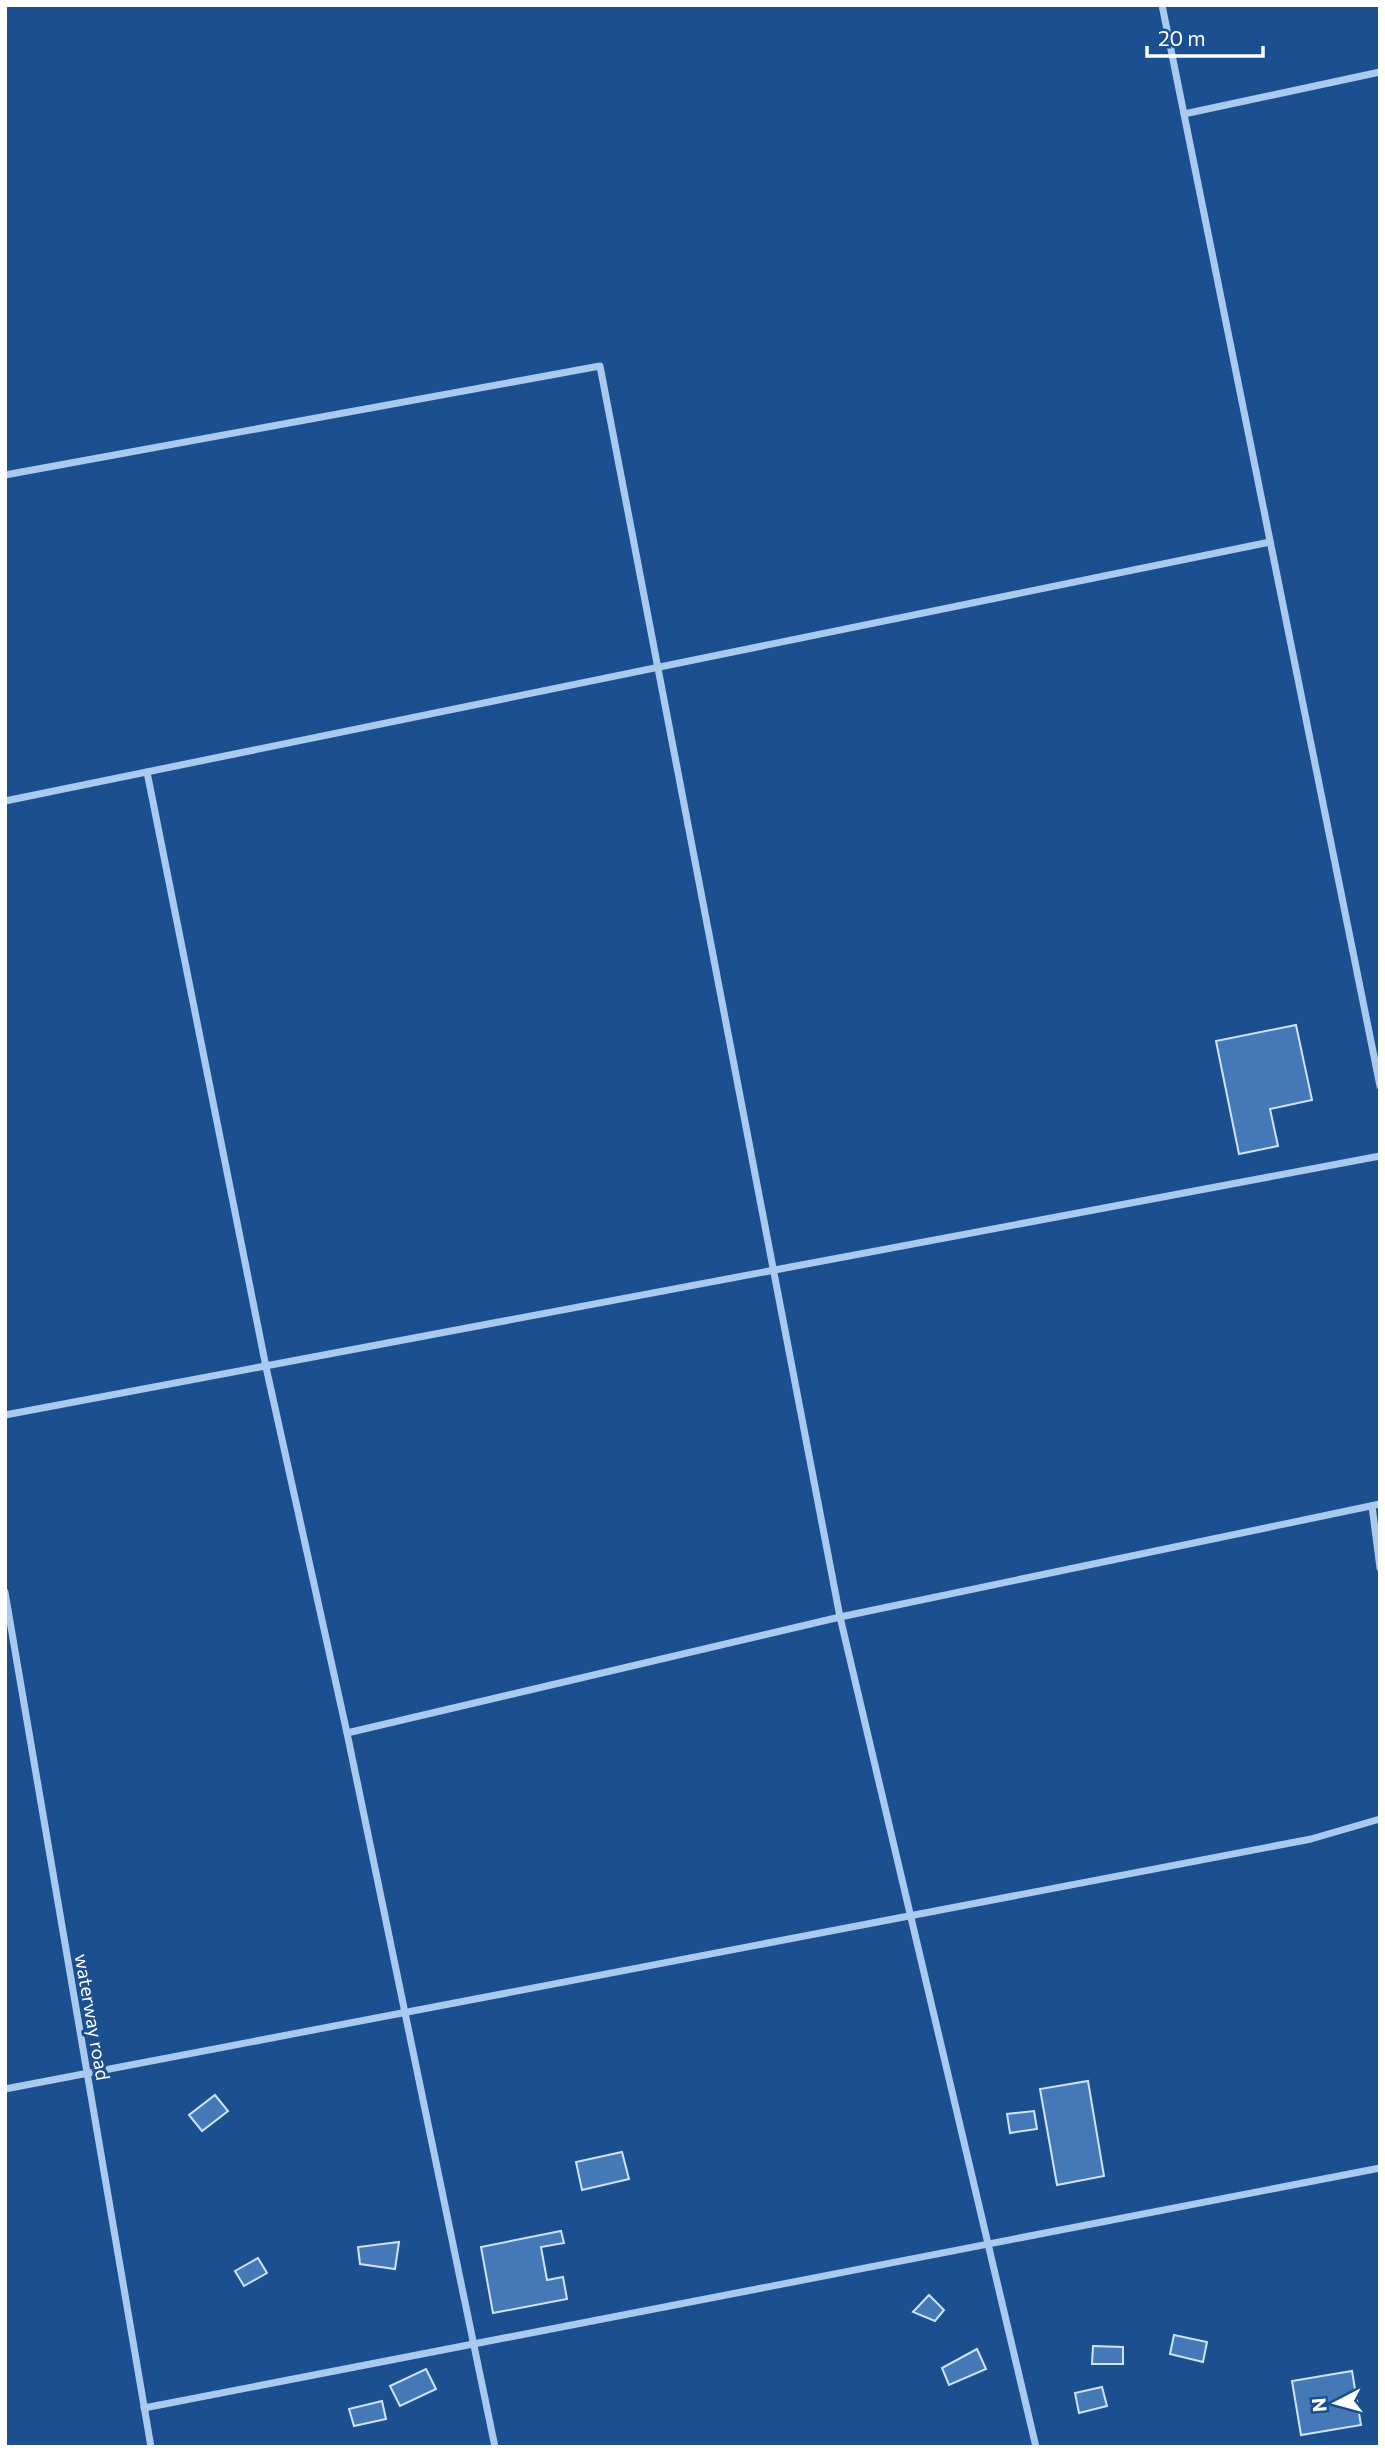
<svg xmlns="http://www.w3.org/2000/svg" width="1385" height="2452" viewBox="0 0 1385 2452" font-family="Commissioner,sans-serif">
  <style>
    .building { fill: #4478b7; stroke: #cfe3fa; stroke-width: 2 }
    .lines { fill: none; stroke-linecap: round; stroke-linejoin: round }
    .minor { stroke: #a9c9ee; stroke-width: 7 }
    .labels { text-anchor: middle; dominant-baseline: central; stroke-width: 6; stroke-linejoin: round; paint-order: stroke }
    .street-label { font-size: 19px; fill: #fff; stroke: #1b4f8f }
  </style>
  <rect width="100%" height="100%" fill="#1b4f8f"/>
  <!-- building -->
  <g class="building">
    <path d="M1296,1025L1312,1100L1270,1109L1278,1146L1239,1154L1216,1041Z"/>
    <path d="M1088,2081L1104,2176L1057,2185L1040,2089Z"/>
    <path d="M215,2095L228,2111L202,2131L189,2115Z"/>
    <path d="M1034,2111L1037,2129L1010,2133L1007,2114Z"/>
    <path d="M622,2152L629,2179L582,2190L576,2162Z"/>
    <path d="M561,2231L564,2243L541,2247L547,2280L563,2277L567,2299L493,2313L481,2247Z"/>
    <path d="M399,2242L395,2269L360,2264L358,2247Z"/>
    <path d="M258,2258L267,2273L244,2286L235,2271Z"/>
    <path d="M929,2295L944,2310L935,2321L913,2312Z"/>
    <path d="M1174,2335L1207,2342L1203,2362L1170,2354Z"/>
    <path d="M1093,2346L1123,2347V2364H1092Z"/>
    <path d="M977,2349L986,2369L949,2385L942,2368Z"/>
    <path d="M426,2369L436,2389L400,2406L390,2386Z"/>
    <path d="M1352,2371L1361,2425L1301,2435L1292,2381Z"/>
    <path d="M1102,2387L1107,2406L1079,2413L1075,2393Z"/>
    <path d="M382,2401L386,2419L354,2426L349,2409Z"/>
  </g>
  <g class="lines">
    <!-- minor -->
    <g class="minor">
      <path d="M1162,5L1380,1086"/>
      <path d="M1184,114L1380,72"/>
      <path d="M5,475L600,366L840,1617L1036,2447"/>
      <path d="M147,772L266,1367L347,1733L495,2447"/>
      <path d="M5,801L1270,542"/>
      <path d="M5,1415L1380,1156"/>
      <path d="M1372,1506L1380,1568"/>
      <path d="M5,1592L151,2447"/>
      <path d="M347,1733L840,1617L1380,1504"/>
      <path d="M5,2089L1311,1839L1380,1819"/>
      <path d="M144,2408L1380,2168"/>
    </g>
  </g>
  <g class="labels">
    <!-- street labels -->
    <g class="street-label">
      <text transform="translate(93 2017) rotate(80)">waterway road</text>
    </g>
  </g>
  <!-- border -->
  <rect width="1385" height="2452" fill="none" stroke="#ffffff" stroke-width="14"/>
  <!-- north arrow -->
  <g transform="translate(1336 2403) rotate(264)" stroke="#1b4f8f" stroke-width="5" paint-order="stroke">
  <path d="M0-5L12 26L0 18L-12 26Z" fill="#ffffff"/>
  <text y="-10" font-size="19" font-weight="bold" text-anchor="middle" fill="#ffffff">N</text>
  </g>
  <!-- scale -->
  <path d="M1147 46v10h116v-10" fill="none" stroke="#ffffff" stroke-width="3.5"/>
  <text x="1158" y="46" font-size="21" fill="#ffffff" stroke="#1b4f8f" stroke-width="5" paint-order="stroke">20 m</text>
</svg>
